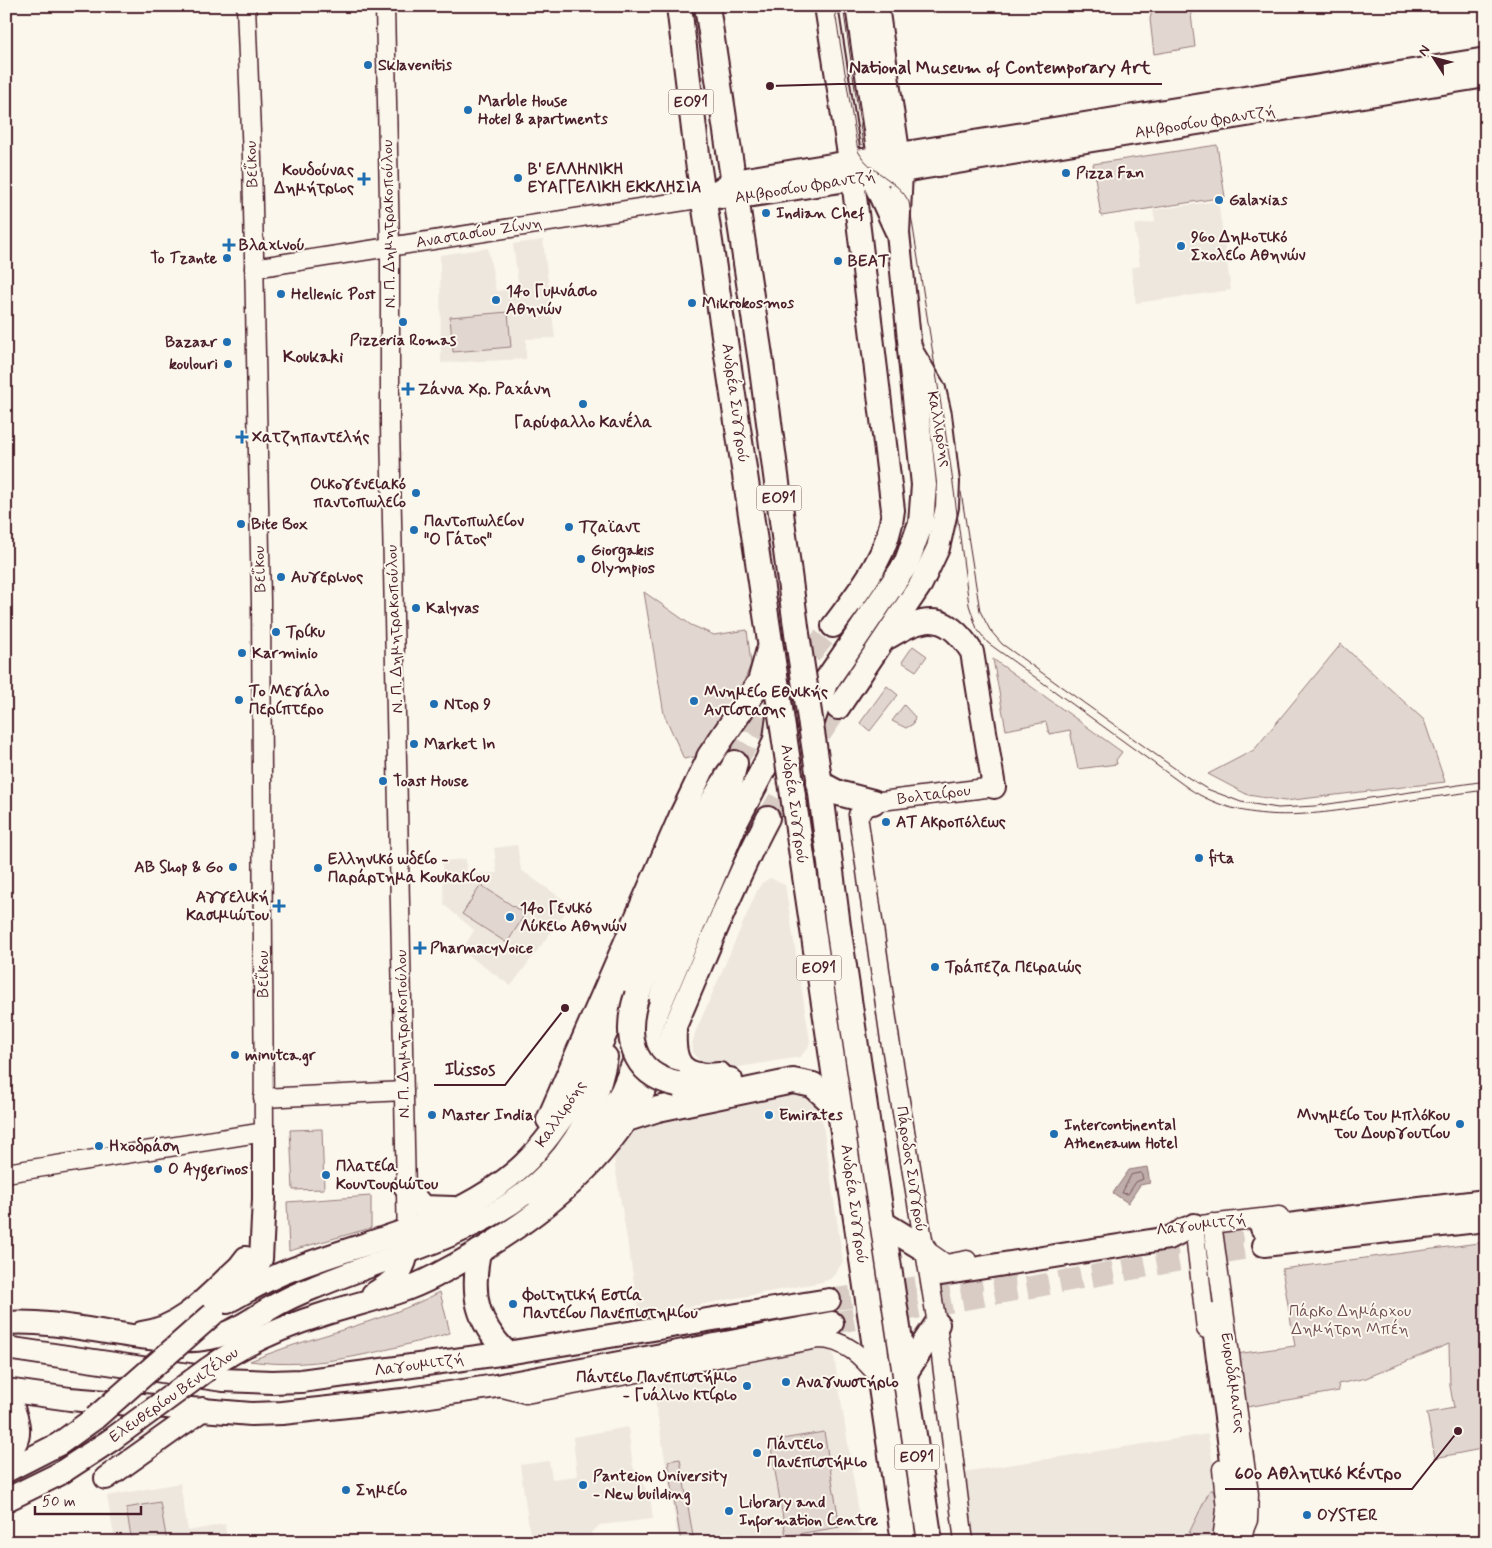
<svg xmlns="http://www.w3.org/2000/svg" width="1492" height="1548" viewBox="0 0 1492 1548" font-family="Mynerve,sans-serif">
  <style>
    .built { fill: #eee7de }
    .green { fill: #e2d7d0; stroke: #967b7e }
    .water { fill: #bfadaa; stroke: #907477 }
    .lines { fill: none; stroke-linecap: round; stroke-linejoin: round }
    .shore { stroke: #79585e; stroke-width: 1 }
    .primary-tunnel { stroke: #d8ccc5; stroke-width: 22; stroke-dasharray: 22 11; stroke-linecap: butt }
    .tertiary-casing { stroke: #4a1f2b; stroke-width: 21 }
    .secondary-casing { stroke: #4a1f2b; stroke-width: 24 }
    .primary-casing { stroke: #4a1f2b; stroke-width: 26 }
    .trunk-casing { stroke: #4a1f2b; stroke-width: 28 }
    .tertiary { stroke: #fbf7ec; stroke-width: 18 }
    .secondary { stroke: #fbf7ec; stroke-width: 20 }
    .primary { stroke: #fbf7ec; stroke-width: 22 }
    .trunk { stroke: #fbf7ec; stroke-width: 24 }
    .tram { stroke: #4a1f2b; stroke-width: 1 }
    .primary-bridge-casing { stroke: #4a1f2b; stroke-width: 26; stroke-linecap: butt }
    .trunk-bridge-casing { stroke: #4a1f2b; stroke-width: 28; stroke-linecap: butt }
    .primary-bridge { stroke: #fbf7ec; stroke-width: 22 }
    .trunk-bridge { stroke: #fbf7ec; stroke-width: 24 }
    .poi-dot { fill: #1f6fb2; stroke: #fbf7ec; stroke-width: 2 }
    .labels { text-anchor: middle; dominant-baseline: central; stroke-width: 4; stroke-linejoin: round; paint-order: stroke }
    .shield { fill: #fbf7ec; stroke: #7f6065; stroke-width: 1 }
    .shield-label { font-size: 15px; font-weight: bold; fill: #4a1f2b }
    .poi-label { font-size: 16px; font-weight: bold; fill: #4a1f2b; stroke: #fbf7ec; text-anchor: start }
    .street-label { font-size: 16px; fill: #4a1f2b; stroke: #fbf7ec }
    .park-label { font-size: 16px; fill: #704d54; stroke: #fbf7ec }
    .neighbourhood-label { font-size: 18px; font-weight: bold; fill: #4a1f2b; stroke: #fbf7ec }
    .leader { fill: none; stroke: #4a1f2b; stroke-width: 2 }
    .callout-dot { fill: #4a1f2b; stroke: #fbf7ec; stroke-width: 2 }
    .callout-label { font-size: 18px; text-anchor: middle; font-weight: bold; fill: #4a1f2b; stroke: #fbf7ec; stroke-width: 4; stroke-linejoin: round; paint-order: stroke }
  </style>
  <rect width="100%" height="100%" fill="#fbf7ec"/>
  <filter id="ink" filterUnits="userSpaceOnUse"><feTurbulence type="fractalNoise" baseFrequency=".02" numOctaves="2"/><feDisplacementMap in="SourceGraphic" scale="10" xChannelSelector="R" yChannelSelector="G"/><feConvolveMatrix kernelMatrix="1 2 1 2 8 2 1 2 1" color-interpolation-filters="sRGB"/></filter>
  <g filter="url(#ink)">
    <!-- built -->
    <g class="built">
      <path d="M1218,201L1231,290L1136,303L1131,268L1140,266L1134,225L1155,222L1153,210Z"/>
      <path d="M543,240L555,338L526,339V359L441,363L440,255L488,248L496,291L519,288L513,244Z"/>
      <path d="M517,845L521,870L571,905L511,986L462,951L474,930L444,905L442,861L466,859L467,874L497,873L494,848Z"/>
      <path d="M770,878L785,885L810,1041L808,1048L800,1057L721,1070L704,1066L693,1053L692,1044L695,1033L757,891L762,883Z"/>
      <path d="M782,1093L800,1094L810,1099L821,1112L843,1261L836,1273L830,1279L822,1282L645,1315L638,1307L614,1160L621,1141L635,1121Z"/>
      <path d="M832,1344L862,1532L806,1542H679L651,1377Z"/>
      <path d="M628,1427L633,1467L650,1496L653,1519L600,1525L591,1533L593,1542H531L520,1465L549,1461L552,1479L577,1476L573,1437Z"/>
      <path d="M1208,1434L1220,1501L1218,1535L1215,1542H973L963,1472Z"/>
      <path d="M180,1483L188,1531L225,1524L227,1542H115L107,1496Z"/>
    </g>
    <!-- green -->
    <g class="green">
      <path d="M1153,6H1190L1195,47L1154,54L1150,19Z"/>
      <path d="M1217,145L1225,197L1101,216L1093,164Z"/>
      <path d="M508,312L511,347L453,352L450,317Z"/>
      <path d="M644,592L691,625L714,635L747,630L751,664L726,726L698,756L684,759L664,714Z"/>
      <path d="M1341,644L1424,720L1445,782L1285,801L1248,795L1208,774L1254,750Z"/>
      <path d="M913,646L927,656L916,671L902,662Z"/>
      <path d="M993,659L1122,752L1116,760L1117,764L1078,769L1070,730L1049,734L1046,722L1006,730Z"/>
      <path d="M887,686L898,695L870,731L860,723Z"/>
      <path d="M904,705L915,717L913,724L906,728L892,721Z"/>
      <path d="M481,885L525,914L507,943L462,914Z"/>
      <path d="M322,1129L324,1189L293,1190L290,1130Z"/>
      <path d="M371,1196V1228L289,1251L287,1202Z"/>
      <path d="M1486,1242V1448L1435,1458L1427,1413L1454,1408L1450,1386L1449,1344L1366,1378L1338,1384L1339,1391L1247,1407L1236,1354L1295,1346L1282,1269Z"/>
      <path d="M440,1292L450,1333C386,1350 317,1371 250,1361C313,1335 380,1324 440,1292Z"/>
      <path d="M824,1432L840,1527L786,1536L770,1441Z"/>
      <path d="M680,1459L694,1542H681L668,1461Z"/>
      <path d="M1210,1490H1213C1218,1506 1220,1531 1206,1542L1189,1533Z"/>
      <path d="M160,1502L167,1542H132L126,1508Z"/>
    </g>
    <!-- water -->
    <path class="water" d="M1147,1167L1150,1183L1140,1185L1128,1203L1113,1193L1129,1170Z"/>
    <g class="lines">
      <!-- shore -->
      <path class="shore" d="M1141,1173L1143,1179L1136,1182L1128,1194L1122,1193L1131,1175Z"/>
      <!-- primary-tunnel -->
      <g class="primary-tunnel">
        <path d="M735,763L782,689L833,626"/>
        <path d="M768,818L801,762L838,708"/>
        <path d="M1155,1248L1262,1228"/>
        <path d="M829,1300L1023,1272"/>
        <path d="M832,1323L1264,1245"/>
      </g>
      <defs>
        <g id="tertiary">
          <path d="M385,6L390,247V425L407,1241"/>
          <path d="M254,268L704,198"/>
          <path d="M263,1098L404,1091"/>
          <path d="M6,1173L264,1132L261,601L252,158L246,6"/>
          <path d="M1212,1223L1249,1494L1248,1520L1239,1542"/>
          <path d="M1194,1225L1206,1329"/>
          <path d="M1183,1227L1279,1216"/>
          <path d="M923,1248L946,1264L967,1260"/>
          <path d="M499,1387L526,1394L818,1339C846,1339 862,1357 879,1377"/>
          <path d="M1222,1469L1226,1510L1223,1532"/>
          <path d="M964,1542L937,1324L890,1040L858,815L873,802L994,787"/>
        </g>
        <g id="secondary">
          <path d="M704,198L734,180L1486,58"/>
          <path d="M721,198L753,196L1486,77"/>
        </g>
        <g id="primary">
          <path d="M826,6L853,180L893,510C889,556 859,591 833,626"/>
          <path d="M857,6L879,158L887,166L901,172"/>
          <path d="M850,162L864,166L870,173L896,230"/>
          <path d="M889,637C926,614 947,613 972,652L994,787"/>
          <path d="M838,708L921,584L938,548L947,507L948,482L940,415L934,389L910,349L898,233L901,172L877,6"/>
          <path d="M675,1031C673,1066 684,1078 720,1074"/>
          <path d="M548,1120L681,815L709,757"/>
          <path d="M405,1186L423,1207L453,1208"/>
          <path d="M1262,1228L1486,1201"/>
          <path d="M1264,1245L1486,1220"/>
          <path d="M479,1251C471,1295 476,1321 507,1353"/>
          <path d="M941,1274L1169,1238L1194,1225"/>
          <path d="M238,1292L248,1281L261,1259L264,1199V1132"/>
          <path d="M373,1294C391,1284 404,1273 407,1252"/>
          <path d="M227,1302C247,1291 267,1279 288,1271C366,1240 459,1225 523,1165C545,1144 562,1118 579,1093L702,818L733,766"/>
          <path d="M1212,1314L1238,1506L1236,1519L1226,1542"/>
          <path d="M6,1323C53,1320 102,1333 149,1338C169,1340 190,1342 210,1338C231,1334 249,1321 267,1310C282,1301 299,1293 315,1287C442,1234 575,1217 606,1057"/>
          <path d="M142,1333C183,1328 210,1293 239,1267L246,1258"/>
          <path d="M6,1348L223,1380L272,1382L301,1381L507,1353L829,1300"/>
          <path d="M208,1369C244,1343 282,1327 324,1314C361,1302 400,1295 435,1276C505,1239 572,1195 619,1130C643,1097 660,1060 676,1024C706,955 733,884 768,818"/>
          <path d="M6,1390L70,1399L251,1414L282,1413L403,1400L496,1386L832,1323"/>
          <path d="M6,1393C15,1411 28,1439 6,1452"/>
          <path d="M6,1471L59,1444L95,1418"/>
          <path d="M106,1478L203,1409"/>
          <path d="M6,1500L59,1474L111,1440"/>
        </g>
        <g id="trunk">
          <path d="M707,6L761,362L797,634"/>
          <path d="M811,725L825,683L906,564L921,523L924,485L910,349"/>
          <path d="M709,757L760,682L768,653"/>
          <path d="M819,778L838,926L930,1542"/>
          <path d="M819,783L838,793L873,802"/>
          <path d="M795,809L904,1542"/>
          <path d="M637,995L727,796L735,763"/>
          <path d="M677,1084H699L730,1080"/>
          <path d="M627,1119L658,1109L793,1081L813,1085L834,1104"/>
          <path d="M528,1192L566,1170L582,1156L605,1124L623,1091L735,823L768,760L776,739L780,708L698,162L679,6"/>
          <path d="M882,1223L923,1248"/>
          <path d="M905,1373L937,1324"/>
        </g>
      </defs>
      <!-- tertiary casing -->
      <use href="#tertiary" class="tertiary-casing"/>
      <!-- secondary casing -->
      <use href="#secondary" class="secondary-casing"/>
      <!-- primary casing -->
      <use href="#primary" class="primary-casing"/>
      <!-- trunk casing -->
      <use href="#trunk" class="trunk-casing"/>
      <!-- tertiary -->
      <use href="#tertiary" class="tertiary"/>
      <!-- secondary -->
      <use href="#secondary" class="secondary"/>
      <!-- primary -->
      <use href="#primary" class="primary"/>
      <!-- trunk -->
      <use href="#trunk" class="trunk"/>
      <!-- tram -->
      <g class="tram">
        <path d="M834,6L858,151C868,172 899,180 909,202L951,468L969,605L977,629L988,643L1188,788C1246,826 1308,815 1372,806C1410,800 1448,795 1486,790"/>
        <path d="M843,6L863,145"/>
        <path d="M961,492L980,611L990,630L1002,644L1184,775L1207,789L1241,802L1278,808L1315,806L1486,781"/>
      </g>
      <defs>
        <g id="primary-bridge">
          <path d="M95,1418L213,1314"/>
          <path d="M111,1440L208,1369"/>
        </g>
        <g id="trunk-bridge">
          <path d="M797,634L819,778"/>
          <path d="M780,708L795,809"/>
          <path d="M637,995C624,1034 630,1074 677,1084"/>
        </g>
      </defs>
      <!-- primary-bridge casing -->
      <use href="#primary-bridge" class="primary-bridge-casing"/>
      <!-- trunk-bridge casing -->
      <use href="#trunk-bridge" class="trunk-bridge-casing"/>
      <!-- primary-bridge -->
      <use href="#primary-bridge" class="primary-bridge"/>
      <!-- trunk-bridge -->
      <use href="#trunk-bridge" class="trunk-bridge"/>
    </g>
  </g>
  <!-- markers -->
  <g class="poi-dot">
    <circle cx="368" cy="65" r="5"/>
    <circle cx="468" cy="110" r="5"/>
    <circle cx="1066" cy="173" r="5"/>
    <circle cx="518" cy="178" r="5"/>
    <path d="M361.5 171.5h5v5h5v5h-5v5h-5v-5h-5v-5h5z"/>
    <circle cx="1219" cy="200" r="5"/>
    <circle cx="766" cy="213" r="5"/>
    <path d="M226.5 237.5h5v5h5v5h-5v5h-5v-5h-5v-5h5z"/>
    <circle cx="1181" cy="246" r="5"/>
    <circle cx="227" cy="258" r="5"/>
    <circle cx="838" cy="261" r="5"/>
    <circle cx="281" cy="294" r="5"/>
    <circle cx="496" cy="300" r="5"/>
    <circle cx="692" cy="303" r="5"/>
    <circle cx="403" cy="322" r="5"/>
    <circle cx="227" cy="342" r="5"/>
    <circle cx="228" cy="364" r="5"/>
    <path d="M405.5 381.5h5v5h5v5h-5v5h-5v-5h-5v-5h5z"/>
    <circle cx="583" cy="404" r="5"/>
    <path d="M239.5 429.5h5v5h5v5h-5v5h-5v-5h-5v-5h5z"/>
    <circle cx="416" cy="493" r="5"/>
    <circle cx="241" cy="524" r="5"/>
    <circle cx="569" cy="527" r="5"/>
    <circle cx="414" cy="530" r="5"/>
    <circle cx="581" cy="559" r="5"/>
    <circle cx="281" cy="577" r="5"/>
    <circle cx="416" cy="608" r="5"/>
    <circle cx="276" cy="632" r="5"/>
    <circle cx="242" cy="653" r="5"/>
    <circle cx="239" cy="700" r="5"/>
    <circle cx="694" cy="701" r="5"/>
    <circle cx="434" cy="704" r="5"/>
    <circle cx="414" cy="744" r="5"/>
    <circle cx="383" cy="781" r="5"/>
    <circle cx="886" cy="822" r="5"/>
    <circle cx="1199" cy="858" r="5"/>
    <circle cx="233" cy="867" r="5"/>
    <circle cx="318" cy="868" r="5"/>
    <path d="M276.5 898.5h5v5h5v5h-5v5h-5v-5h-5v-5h5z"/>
    <circle cx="510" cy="917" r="5"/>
    <path d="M417.5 940.5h5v5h5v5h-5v5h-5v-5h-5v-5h5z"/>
    <circle cx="935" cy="967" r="5"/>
    <circle cx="235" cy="1055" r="5"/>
    <circle cx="432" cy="1115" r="5"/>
    <circle cx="769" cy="1115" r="5"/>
    <circle cx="1460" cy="1124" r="5"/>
    <circle cx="1054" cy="1134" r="5"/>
    <circle cx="99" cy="1146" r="5"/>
    <circle cx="158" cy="1169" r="5"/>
    <circle cx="326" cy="1175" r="5"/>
    <circle cx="513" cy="1304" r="5"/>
    <circle cx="786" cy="1382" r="5"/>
    <circle cx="747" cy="1386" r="5"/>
    <circle cx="757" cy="1453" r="5"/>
    <circle cx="583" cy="1485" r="5"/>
    <circle cx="346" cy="1490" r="5"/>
    <circle cx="729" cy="1511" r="5"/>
    <circle cx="1307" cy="1515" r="5"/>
  </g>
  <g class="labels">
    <!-- shield labels -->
    <g class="shield">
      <rect x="668.5" y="89.5" width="45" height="25" rx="4"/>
      <rect x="756.5" y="485.5" width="45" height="25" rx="4"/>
      <rect x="796.5" y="955.5" width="45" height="25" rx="4"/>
      <rect x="894.5" y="1444.5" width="45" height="25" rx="4"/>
    </g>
    <g class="shield-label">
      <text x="691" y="102">ΕΟ91</text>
      <text x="779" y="498">ΕΟ91</text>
      <text x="819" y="968">ΕΟ91</text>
      <text x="917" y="1457">ΕΟ91</text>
    </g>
    <!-- poi labels -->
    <g class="poi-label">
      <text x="378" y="65">Sklavenitis</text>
      <text x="478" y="101">Marble House<tspan x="478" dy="18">Hotel &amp; apartments</tspan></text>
      <text x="528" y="169">Β' ΕΛΛΗΝΙΚΗ<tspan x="528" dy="18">ΕΥΑΓΓΕΛΙΚΗ ΕΚΚΛΗΣΙΑ</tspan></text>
      <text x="354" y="170" text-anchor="end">Κουδούνας<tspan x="354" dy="18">Δημήτριος</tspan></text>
      <text x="1076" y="173">Pizza Fan</text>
      <text x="1229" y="200">Galaxias</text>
      <text x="776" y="213">Indian Chef</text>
      <text x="1191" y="237">96ο Δημοτικό<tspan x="1191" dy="18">Σχολείο Αθηνών</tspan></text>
      <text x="239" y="245">Βλαχινού</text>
      <text x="217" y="258" text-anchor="end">To Tzante</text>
      <text x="848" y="261">ΒΕΑΤ</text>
      <text x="506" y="291">14ο Γυµνάσιο<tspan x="506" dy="18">Αθηνών</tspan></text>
      <text x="291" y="294">Hellenic Post</text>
      <text x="702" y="303">Mikrokosmos</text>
      <text x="403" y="340" text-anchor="middle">Pizzeria Romas</text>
      <text x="217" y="342" text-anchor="end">Bazaar</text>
      <text x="218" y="364" text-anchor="end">koulouri</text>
      <text x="418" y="389">Ζάννα Χρ. Ραχάνη</text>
      <text x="583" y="422" text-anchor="middle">Γαρύφαλλο Κανέλα</text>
      <text x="252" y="437">Χατζηπαντελής</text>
      <text x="406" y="484" text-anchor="end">Οικογενειακό<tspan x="406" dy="18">παντοπωλείο</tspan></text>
      <text x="424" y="521">Παντοπωλείον<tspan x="424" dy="18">"Ο Γάτος"</tspan></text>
      <text x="251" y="524">Bite Box</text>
      <text x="579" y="527">Τζαϊαντ</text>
      <text x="591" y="550">Giorgakis<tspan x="591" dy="18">Olympios</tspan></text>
      <text x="291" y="577">Αυγερινος</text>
      <text x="426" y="608">Kalyvas</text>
      <text x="286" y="632">Τρίκυ</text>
      <text x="252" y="653">Karminio</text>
      <text x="249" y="691">Το Μεγάλο<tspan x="249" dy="18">Περίπτερο</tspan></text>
      <text x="704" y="692">Μνημείο Εθνικής<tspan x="704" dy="18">Αντίστασης</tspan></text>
      <text x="444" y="704">Ντορ 9</text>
      <text x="424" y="744">Market In</text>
      <text x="393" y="781">Toast House</text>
      <text x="896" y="822">ΑΤ Ακροπόλεως</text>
      <text x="1209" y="858">fita</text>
      <text x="328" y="859">Ελληνικό ωδείο -<tspan x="328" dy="18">Παράρτημα Κουκακίου</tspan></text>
      <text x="223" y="867" text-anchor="end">AB Shop &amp; Go</text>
      <text x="269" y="897" text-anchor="end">Αγγελική<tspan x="269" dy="18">Κασιμιώτου</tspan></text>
      <text x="520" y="908">14ο Γενικό<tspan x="520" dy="18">Λύκειο Αθηνών</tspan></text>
      <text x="430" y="948">PharmacyVoice</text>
      <text x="945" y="967">Τράπεζα Πειραιώς</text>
      <text x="245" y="1055">minutca.gr</text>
      <text x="442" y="1115">Master India</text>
      <text x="779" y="1115">Emirates</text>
      <text x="1450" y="1115" text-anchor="end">Μνημείο του μπλόκου<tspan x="1450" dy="18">του Δουργουτίου</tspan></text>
      <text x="1064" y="1125">Intercontinental<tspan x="1064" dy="18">Atheneaum Hotel</tspan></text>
      <text x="109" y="1146">Ηχοδράση</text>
      <text x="336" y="1166">Πλατεία<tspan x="336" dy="18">Κουντουριώτου</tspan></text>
      <text x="168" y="1169">O Aygerinos</text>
      <text x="523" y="1295">Φοιτητική Εστία<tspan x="523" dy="18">Παντείου Πανεπιστημίου</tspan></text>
      <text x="737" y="1377" text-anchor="end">Πάντειο Πανεπιστήμιο<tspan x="737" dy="18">- Γυάλινο κτίριο</tspan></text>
      <text x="796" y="1382">Aναγνωστήριο</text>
      <text x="767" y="1444">Πάντειο<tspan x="767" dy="18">Πανεπιστήμιο</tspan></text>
      <text x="593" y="1476">Panteion University<tspan x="593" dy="18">- New building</tspan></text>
      <text x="356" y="1490">Σημείο</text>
      <text x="739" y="1502">Library and<tspan x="739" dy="18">Information Centre</tspan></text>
      <text x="1317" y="1515">OYSTER</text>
    </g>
    <!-- street labels -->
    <g class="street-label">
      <text transform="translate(1205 122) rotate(-9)">Αμβροσίου Φραντζή</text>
      <text transform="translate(252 164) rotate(-92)">Βεΐκου</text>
      <text transform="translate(805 187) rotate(-9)">Αμβροσίου Φραντζή</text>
      <text transform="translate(389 224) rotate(-91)">Ν. Π. Δημητρακοπούλου</text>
      <text transform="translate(479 233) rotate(-9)">Αναστασίου Ζίννη</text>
      <text transform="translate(735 403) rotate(82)">Ανδρέα Συγγρού</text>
      <text transform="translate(939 429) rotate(79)">Καλλιρόης</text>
      <text transform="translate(260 569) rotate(-92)">Βεΐκου</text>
      <text transform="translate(395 629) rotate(-92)">Ν. Π. Δημητρακοπούλου</text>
      <text transform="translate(934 795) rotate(-7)">Βολταίρου</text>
      <text transform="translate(794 804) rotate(82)">Ανδρέα Συγγρού</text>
      <text transform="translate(263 974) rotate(-90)">Βεΐκου</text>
      <text transform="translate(403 1034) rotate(-91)">Ν. Π. Δημητρακοπούλου</text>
      <text transform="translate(561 1114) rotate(-56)">Καλλιρόης</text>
      <text transform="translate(911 1169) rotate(81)">Πάροδος Συγγρού</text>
      <text transform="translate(854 1204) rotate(82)">Ανδρέα Συγγρού</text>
      <text transform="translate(1201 1225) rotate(-7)">Λαγουμιτζή</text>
      <text transform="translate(419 1365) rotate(-8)">Λαγουμιτζή</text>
      <text transform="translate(1233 1383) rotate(82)">Ευρυδάμαντος</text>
      <text transform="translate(174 1395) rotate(-35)">Ελευθερίου Βενιζέλου</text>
    </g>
    <!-- park labels -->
    <g class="park-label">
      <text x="1350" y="1311">Πάρκο Δημάρχου<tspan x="1350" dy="18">Δημήτρη Μπέη</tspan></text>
    </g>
    <!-- neighbourhood labels -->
    <g class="neighbourhood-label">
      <text x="313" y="357">Koukaki</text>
    </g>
  </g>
  <!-- callouts -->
  <path class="leader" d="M770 86L838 84H1162M565 1008L505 1085H434M1458 1431L1412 1489H1225"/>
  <g class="callout-dot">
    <circle cx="770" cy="86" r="5"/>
    <circle cx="565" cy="1008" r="5"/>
    <circle cx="1458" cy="1431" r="5"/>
  </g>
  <g class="callout-label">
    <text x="1000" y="73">National Museum of Contemporary Art</text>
    <text x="470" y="1075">Ilissos</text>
    <text x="1318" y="1479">60ο Αθλητικό Κέντρο</text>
  </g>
  <!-- margin -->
  <rect width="1492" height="1548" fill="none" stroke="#fbf7ec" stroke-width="25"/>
  <rect x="12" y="12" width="1467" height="1523" fill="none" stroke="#4a1f2b" stroke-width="2" filter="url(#ink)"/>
  <!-- north arrow -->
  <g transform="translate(1434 58) rotate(306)" stroke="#fbf7ec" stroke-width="4" paint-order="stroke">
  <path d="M0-4L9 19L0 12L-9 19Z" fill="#4a1f2b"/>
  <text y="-8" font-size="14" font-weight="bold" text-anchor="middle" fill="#4a1f2b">N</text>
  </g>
  <!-- scale -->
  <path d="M35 1506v8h106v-8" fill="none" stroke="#4a1f2b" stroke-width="2.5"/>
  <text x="42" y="1506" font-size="15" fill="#4a1f2b" stroke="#fbf7ec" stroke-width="4" paint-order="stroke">50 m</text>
</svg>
